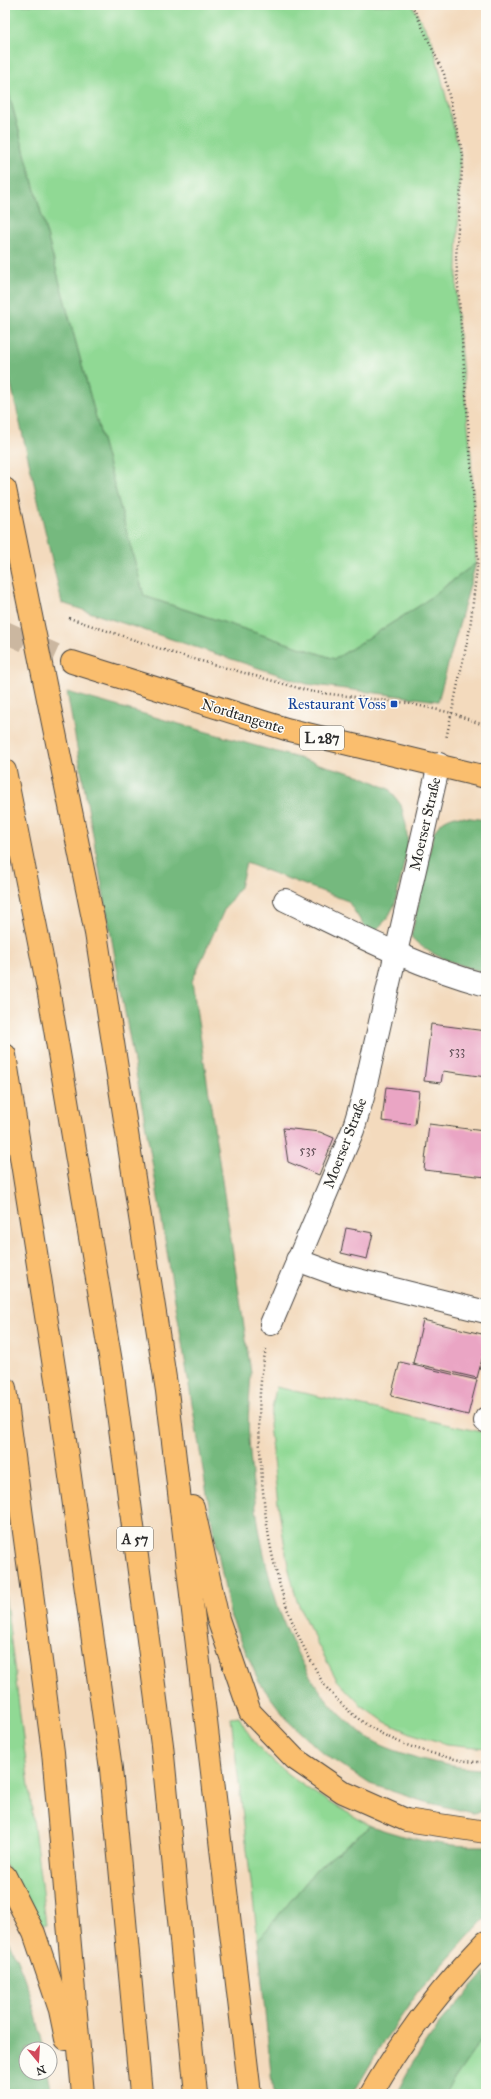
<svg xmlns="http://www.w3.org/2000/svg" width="491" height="2099" viewBox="0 0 491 2099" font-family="'IM FELL Great Primer',serif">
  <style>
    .green { fill: #90d994; stroke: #5e8260 }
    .forest { fill: #74b97e; stroke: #507254 }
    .building { fill: #eaa5c4 }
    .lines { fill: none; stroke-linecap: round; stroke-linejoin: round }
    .major-tunnel { stroke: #cbb7a0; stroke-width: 22; stroke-dasharray: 22 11; stroke-linecap: butt }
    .minor-casing { stroke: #494541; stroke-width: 24 }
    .major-casing { stroke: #494541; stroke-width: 24 }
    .highway-casing { stroke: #494541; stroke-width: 24 }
    .path { stroke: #494541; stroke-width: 2.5; stroke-dasharray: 1 3; stroke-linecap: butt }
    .minor { stroke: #fff; stroke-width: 22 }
    .major { stroke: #fabe6e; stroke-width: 22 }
    .highway { stroke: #fabe6e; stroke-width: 22 }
    .transit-dot { fill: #1a4fb4; stroke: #fdfcf7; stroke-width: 1.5 }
    .labels { text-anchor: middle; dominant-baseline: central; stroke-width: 3; stroke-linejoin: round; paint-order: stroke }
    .number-label { font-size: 13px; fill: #5b4a51 }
    .shield { fill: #fdfcf7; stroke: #6a6a68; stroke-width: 1 }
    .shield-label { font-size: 14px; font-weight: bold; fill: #2b2b2b }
    .transit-label { font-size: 15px; fill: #164399; stroke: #fdfcf7; text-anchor: end }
    .street-label { font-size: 15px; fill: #2b2b2b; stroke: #fdfcf7 }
  </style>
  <rect width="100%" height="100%" fill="#fdfcf7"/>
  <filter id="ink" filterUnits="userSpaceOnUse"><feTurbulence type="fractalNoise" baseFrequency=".025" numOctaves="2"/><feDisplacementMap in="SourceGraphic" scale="8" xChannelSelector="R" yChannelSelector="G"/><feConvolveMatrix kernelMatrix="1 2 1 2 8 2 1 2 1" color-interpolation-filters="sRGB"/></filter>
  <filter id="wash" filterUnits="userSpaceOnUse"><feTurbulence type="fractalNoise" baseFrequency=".012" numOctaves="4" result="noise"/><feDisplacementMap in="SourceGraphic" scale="16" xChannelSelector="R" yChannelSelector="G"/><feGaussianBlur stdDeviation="0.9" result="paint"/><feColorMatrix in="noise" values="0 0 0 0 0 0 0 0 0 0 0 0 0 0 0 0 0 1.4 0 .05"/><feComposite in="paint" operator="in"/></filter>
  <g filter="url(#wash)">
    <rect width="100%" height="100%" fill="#f3dabd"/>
    <!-- green -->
    <g class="green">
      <path d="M5,5H412L432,40L460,154L456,305L471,455L476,563L419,606L335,659L144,596L5,79Z"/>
      <path d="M276,1387L486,1433V1748L447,1744L413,1734L385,1722L360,1704L337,1680L309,1628L297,1601L288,1566L278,1504L269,1425Z"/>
      <path d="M5,1593L46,1924L41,1925L5,1864Z"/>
      <path d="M239,1717C244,1726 250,1737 257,1745C288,1781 331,1803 371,1826L318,1868L258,1940L231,1718Z"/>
      <path d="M486,2033V2094H444L483,2037Z"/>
    </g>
    <!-- forest -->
    <g class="forest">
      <path d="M5,79L144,596L335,659L419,606L476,563L438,701L307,684L62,603L5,359Z"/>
      <path d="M67,692L361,776L389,789L401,805L406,825L408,845L395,904L387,919L375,931H367L348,901L246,863L240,887L225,908L192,981L251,1373C250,1395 247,1417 249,1439C256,1542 278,1680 372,1740C385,1748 403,1753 417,1758C440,1764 462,1769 486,1769V1811L472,1813L422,1801L370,1784L324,1754L289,1722L259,1682L230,1615L209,1506L153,1167Z"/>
      <path d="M455,816L486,820V973C459,964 431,958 411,937L434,832C439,823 445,819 455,816Z"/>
      <path d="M371,1826C412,1840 443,1847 486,1846V1917L420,1990L384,2041L353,2094H273L258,1940L318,1868Z"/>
      <path d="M5,1935C25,1972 35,2008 44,2049H26V2073H48L52,2094H5Z"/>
      <path d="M486,1972V2033L444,2094H396L412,2064L440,2023Z"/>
    </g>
    <g id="blocks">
      <!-- building -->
      <g class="building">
        <path d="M431,1024L486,1031V1077L443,1071L441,1083L424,1081Z"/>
        <path d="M386,1087L419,1091L415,1125L382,1121Z"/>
        <path d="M429,1124L484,1131L486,1126V1177L424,1170Z"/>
        <path d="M283,1128L320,1132L334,1138L319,1175L288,1162Z"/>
        <path d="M346,1228L373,1233L367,1259L341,1253Z"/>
        <path d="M423,1320L486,1335V1344L477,1378L413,1363Z"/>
        <path d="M400,1362L477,1380L468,1415L391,1396Z"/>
      </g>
    </g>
  </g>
  <g filter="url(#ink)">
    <use href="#blocks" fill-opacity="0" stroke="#494541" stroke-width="1"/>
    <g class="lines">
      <!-- major-tunnel -->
      <path class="major-tunnel" d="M5,632L72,662"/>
      <defs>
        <g id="minor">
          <path d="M285,900C351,932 415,966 486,985"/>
          <path d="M297,1260L338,1275L486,1312"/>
          <path d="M271,1324L353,1130L363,1097L439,764"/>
          <path d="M485,1421L486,1418"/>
        </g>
        <path id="major" d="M72,662L286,729L486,777"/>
        <g id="highway">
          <path d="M5,489L96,933L167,1391L250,2094"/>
          <path d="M5,771L48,988L112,1368L162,1745L196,2094"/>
          <path d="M5,1055L60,1405L111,1769L141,2094"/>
          <path d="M5,1388L53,1752L83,2094"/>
          <path d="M193,1507L218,1619L250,1712L295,1759L343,1792L406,1820L486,1832"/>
          <path d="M5,1876L34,1933L60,2010L66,2039"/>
          <path d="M371,2094C403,2038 441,1988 486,1942"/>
        </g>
      </defs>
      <!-- minor casing -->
      <use href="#minor" class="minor-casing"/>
      <!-- major casing -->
      <use href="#major" class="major-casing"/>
      <!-- highway casing -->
      <use href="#highway" class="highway-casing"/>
      <!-- path -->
      <g class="path">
        <path d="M412,5L444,74L463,155L456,258L478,559L470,628L446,739"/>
        <path d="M69,618L176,654L313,692L407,703L452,713L486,726"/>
        <path d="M266,1349C258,1386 258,1426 261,1464C265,1534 277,1602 313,1664C317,1672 321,1681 326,1687C353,1720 381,1737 421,1750C442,1756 464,1763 486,1762"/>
      </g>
      <!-- minor -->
      <use href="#minor" class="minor"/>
      <!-- major -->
      <use href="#major" class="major"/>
      <!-- highway -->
      <use href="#highway" class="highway"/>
    </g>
  </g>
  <!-- markers -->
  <rect class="transit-dot" x="390" y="700" width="8" height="8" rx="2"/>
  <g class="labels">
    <!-- number labels -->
    <g class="number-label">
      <text x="457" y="1051">533</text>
      <text x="308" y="1150">535</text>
    </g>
    <!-- shield labels -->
    <g class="shield">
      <rect x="300" y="726" width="44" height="24" rx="3"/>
      <rect x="117" y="1527" width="36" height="24" rx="3"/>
    </g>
    <g class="shield-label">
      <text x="322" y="738">L 287</text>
      <text x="135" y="1539">A 57</text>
    </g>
    <!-- transit labels -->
    <g class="transit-label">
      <text x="386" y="704">Restaurant Voss</text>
    </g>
    <!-- street labels -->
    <g class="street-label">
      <text transform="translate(243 716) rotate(17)">Nordtangente</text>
      <text transform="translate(425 824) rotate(-77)">Moerser Straße</text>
      <text transform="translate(345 1143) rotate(-69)">Moerser Straße</text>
    </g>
  </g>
  <!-- margin -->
  <rect width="491" height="2099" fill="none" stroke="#fdfcf7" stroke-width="20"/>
  <!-- north arrow -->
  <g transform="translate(38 2061) rotate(162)"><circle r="19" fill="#fdfcf7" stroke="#a9a8a5"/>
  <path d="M0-3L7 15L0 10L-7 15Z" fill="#d1495b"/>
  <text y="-6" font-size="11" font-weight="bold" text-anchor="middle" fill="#2b2b2b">N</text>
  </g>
</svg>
